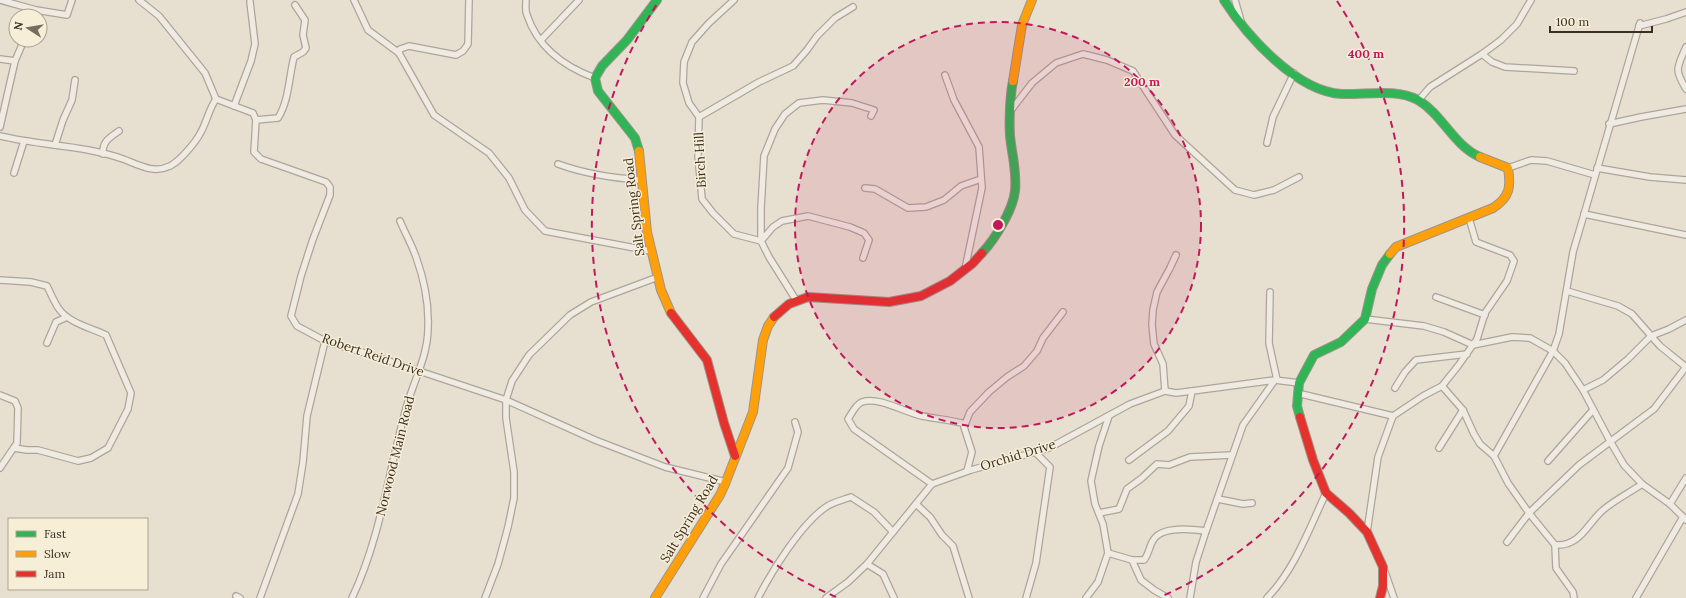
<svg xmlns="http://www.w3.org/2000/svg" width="1686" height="598" viewBox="0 0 1686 598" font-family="Lora,serif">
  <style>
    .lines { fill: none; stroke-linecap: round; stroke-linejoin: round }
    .street-casing { stroke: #ada599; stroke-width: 8 }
    .fast-casing { stroke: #9c958a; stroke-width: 10 }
    .slow-casing { stroke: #9c958a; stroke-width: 10 }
    .jam-casing { stroke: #9c958a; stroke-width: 10 }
    .street { stroke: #efebe3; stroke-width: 5.5 }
    .fast { stroke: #30b455; stroke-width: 8 }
    .slow { stroke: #ff9f0a; stroke-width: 8 }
    .jam { stroke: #e5322d; stroke-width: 8 }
    .ring { fill: none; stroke: #c2185b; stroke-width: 2; stroke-dasharray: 7 5 }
    .labels { text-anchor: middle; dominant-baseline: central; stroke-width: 3; stroke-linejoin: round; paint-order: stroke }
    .street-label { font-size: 13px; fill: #3d2e20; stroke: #f7eed8 }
    .centre { fill: #c2185b; stroke: #f7eed8; stroke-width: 2 }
    .ring-label { font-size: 12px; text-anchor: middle; font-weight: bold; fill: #c2185b; stroke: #f7eed8; stroke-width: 3; stroke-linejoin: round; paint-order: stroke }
  </style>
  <rect width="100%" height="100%" fill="#e7e0d1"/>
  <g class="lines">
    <defs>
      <g id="street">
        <path d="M0,0L36,10L67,15L72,0"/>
        <path d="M139,0L159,16L205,73L216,99L253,113L256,120L254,152L261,159L326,182L330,187V195L313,239L301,276L291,316L297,326L325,341L368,354L506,400L595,440L665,467L726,482"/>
        <path d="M354,0L368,30L399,53"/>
        <path d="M469,0L468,44L463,51L456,55L409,46L400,49L399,53L434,115L489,153L509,178L525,210L545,231L651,251"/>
        <path d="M526,0C526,5 525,11 527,15C538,48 565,67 595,78"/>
        <path d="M734,0L709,23L692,42L684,62L683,83L689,103L699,117L698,156L702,199L713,213L734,234L761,241L769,257L796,300"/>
        <path d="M1235,0L1241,21"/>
        <path d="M34,16L36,10"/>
        <path d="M1639,26L1666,19L1686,12"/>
        <path d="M541,40L579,0"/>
        <path d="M1686,47C1677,68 1674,69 1686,89"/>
        <path d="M1482,54L1492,62L1505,67L1574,71"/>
        <path d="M0,59L15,61"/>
        <path d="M945,75L954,100L979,147L982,188L965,269"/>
        <path d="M1418,101L1430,87L1482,54L1501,40L1517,24L1531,0"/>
        <path d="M234,106L251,61L255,44L250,2"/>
        <path d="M1012,109L1032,83L1056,63L1083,54L1107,60L1133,71L1175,135L1235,190L1254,195L1274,190L1299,177"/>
        <path d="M699,117L759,82L793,66L807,50L817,36L835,18L853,7"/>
        <path d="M256,120L278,118C289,101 289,76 294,57L303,52L306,48L303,35L305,20L295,5"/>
        <path d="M1609,124L1641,117L1686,109"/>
        <path d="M0,127L15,61L24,40"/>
        <path d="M0,136C41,146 84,145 123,159C139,165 153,174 170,166C180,161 196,142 201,132C207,121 209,109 216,99"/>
        <path d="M1267,143L1273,117L1294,73"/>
        <path d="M55,145L63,120L72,100L75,80"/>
        <path d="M103,154C102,142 109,138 119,131"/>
        <path d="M558,164C585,174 613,178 641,180"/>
        <path d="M1508,168L1531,160L1547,161L1595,175"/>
        <path d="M1597,168L1650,177L1686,180"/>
        <path d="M14,173L24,141"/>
        <path d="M865,188L875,189L908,208L926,207L944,200L961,186L981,179"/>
        <path d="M1584,214L1686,235"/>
        <path d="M863,258L869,240L864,233L850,227L808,216L782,221L773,227L761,241V208L764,156L775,129L785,114L799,103L823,100L852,103L874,110L871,116"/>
        <path d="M0,280L31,282L47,286C51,294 54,302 59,309C69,323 91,328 106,335L131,393L128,409L108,448L91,458L78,461L38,450H27L14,448"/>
        <path d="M1567,291L1618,306L1632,314L1660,346L1686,367"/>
        <path d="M1270,292L1269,343L1277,380"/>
        <path d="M1436,297L1485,315"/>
        <path d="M1365,319L1424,326L1444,332L1473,345L1512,337L1530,338L1553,351L1565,363L1583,390L1610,441L1624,465L1642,484L1670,504L1686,520"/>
        <path d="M47,343L56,322L67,317"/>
        <path d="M1442,386L1463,410L1474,434L1480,444L1494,456L1508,483L1529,513L1555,545L1556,568L1573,592L1574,598"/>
        <path d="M1395,388L1405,372L1416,360L1467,354"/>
        <path d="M1583,390L1603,380L1628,359L1651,336L1669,329L1686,320"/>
        <path d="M1165,391L1163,364L1154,344L1152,325L1153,310L1157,292L1170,268L1176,255"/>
        <path d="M1297,393L1393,416"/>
        <path d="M0,395L15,401L18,408L17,443L0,468"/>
        <path d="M1439,448L1463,410"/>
        <path d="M1494,456L1553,351L1559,334L1573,252L1640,23"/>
        <path d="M1129,460L1168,431L1189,406L1192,391"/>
        <path d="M1548,461L1593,410"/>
        <path d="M967,471L972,452L964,427L970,412L989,392L1007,377L1024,366L1037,351L1043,338L1063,312"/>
        <path d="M932,484L854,429L848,419C852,413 856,404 862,402C879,396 906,413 922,416C937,419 951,420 965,424"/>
        <path d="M1218,499L1243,504L1252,503"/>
        <path d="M916,504L930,517L942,535L953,546L969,598"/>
        <path d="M1670,504L1686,478"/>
        <path d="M1099,513L1119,509L1127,489L1142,478L1157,464L1169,465L1190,457L1232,455"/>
        <path d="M1367,532L1378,457L1393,416L1423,396L1442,386L1458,366L1477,339L1485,313L1507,281L1514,261L1510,255L1476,242L1469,218"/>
        <path d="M1507,542L1529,513L1579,465L1654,409L1686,367"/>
        <path d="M1555,545C1580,547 1587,524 1603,510C1615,500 1629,493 1642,484"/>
        <path d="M1108,553L1132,560H1144C1149,554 1149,546 1154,539C1163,526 1191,529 1206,531"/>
        <path d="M1132,560L1141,580L1154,590L1168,598"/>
        <path d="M867,564L883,574L894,598"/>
        <path d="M1385,572L1394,598"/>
        <path d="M236,596L240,598"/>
        <path d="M260,598L298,494L303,462L307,416L325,341"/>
        <path d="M352,598C380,539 388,475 405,412C412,384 428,357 428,328C429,305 424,279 416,257C412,245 405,233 400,221"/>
        <path d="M485,598L498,564L508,527L514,498V472L506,418V400L512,381L529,355L570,315L591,302L658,277"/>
        <path d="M703,598L721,564L788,468L798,432L795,422"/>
        <path d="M758,598C772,571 801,524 826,507C833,502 843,500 851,497L874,512L893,532"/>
        <path d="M826,598L848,582L867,564L932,484L971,470L1049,448L1130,404L1165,391L1176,393L1192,391L1275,380L1299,383"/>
        <path d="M1026,598L1036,563L1050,467L1035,452"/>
        <path d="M1086,598L1098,582L1108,553L1103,524L1095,504L1091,481L1099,446L1109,416"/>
        <path d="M1190,598L1196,562L1206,531L1243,425L1275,380"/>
        <path d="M1267,598C1295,569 1309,529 1326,493"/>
        <path d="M1636,598L1683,517"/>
      </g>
      <g id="fast">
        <path d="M1224,0C1247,36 1297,92 1342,94C1366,95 1396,88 1418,100C1443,115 1453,145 1480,157"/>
        <path d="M639,151L635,138L598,91L595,78L602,66L627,40L657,0"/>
        <path d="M982,253C995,239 1013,210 1015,191C1017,172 1012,155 1010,136C1009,122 1010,95 1013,81"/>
        <path d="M1300,417L1297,406L1299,383L1314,355L1341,342L1365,319L1372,289L1382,265L1390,254"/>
      </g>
      <g id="slow">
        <path d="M1013,81L1022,25L1032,0"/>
        <path d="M639,151L647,232L661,290L671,313"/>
        <path d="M1390,254L1396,247L1493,208C1510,197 1511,187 1508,168L1480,157"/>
        <path d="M655,598L720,495L725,484L753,412L763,340L768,326L774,317"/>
      </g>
      <g id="jam">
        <path d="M671,313L707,360L724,423L735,456"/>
        <path d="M774,317L789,304L808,297L889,302L921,296L950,281L973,263L982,253"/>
        <path d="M1300,417L1313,460L1326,493L1349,513L1367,532L1383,567V586L1380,598"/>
      </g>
    </defs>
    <!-- street casing -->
    <use href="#street" class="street-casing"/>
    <!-- fast casing -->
    <use href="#fast" class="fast-casing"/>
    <!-- slow casing -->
    <use href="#slow" class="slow-casing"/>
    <!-- jam casing -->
    <use href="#jam" class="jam-casing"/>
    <!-- street -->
    <use href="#street" class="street"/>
    <!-- fast -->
    <use href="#fast" class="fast"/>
    <!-- slow -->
    <use href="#slow" class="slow"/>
    <!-- jam -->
    <use href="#jam" class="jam"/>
  </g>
  <!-- distance rings -->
  <circle cx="998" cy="225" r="203" fill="#c2185b" fill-opacity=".12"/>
  <g class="ring">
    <circle cx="998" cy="225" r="203"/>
    <path d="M836 597A406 406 0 0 1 659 1M1337 1A406 406 0 0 1 1160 597"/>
  </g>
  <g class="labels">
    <!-- street labels -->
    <g class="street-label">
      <text transform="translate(700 160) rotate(-93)">Birch Hill</text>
      <text transform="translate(634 207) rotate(-97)">Salt Spring Road</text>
      <text transform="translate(373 355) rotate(19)">Robert Reid Drive</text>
      <text transform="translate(1018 455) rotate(-17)">Orchid Drive</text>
      <text transform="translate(395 456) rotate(-76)">Norwood Main Road</text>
      <text transform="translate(689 519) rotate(-59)">Salt Spring Road</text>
    </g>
  </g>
  <circle cx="998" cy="225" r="6" class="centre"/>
  <g class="ring-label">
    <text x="1366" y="58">400 m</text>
    <text x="1142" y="86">200 m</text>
  </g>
  <!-- legend -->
  <rect x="8" y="518" width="140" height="72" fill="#f7eed8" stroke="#ada18e"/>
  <rect x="16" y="531" width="20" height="6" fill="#30b455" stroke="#ada18e"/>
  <text x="44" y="538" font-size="12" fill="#3d2e20">Fast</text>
  <rect x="16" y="551" width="20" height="6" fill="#ff9f0a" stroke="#ada18e"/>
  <text x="44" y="558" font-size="12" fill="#3d2e20">Slow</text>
  <rect x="16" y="571" width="20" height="6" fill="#e5322d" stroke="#ada18e"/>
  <text x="44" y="578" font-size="12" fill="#3d2e20">Jam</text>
  <!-- north arrow -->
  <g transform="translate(28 28) rotate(282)"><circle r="19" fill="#f7eed8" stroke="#ada18e"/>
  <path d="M0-3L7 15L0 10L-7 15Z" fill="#786c5e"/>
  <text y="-6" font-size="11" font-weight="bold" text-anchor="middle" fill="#3d2e20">N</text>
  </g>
  <!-- scale -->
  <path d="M1550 26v6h102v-6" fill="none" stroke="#3d2e20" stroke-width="2"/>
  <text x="1556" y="26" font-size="12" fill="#3d2e20" stroke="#f7eed8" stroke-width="3" paint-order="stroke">100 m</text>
</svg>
